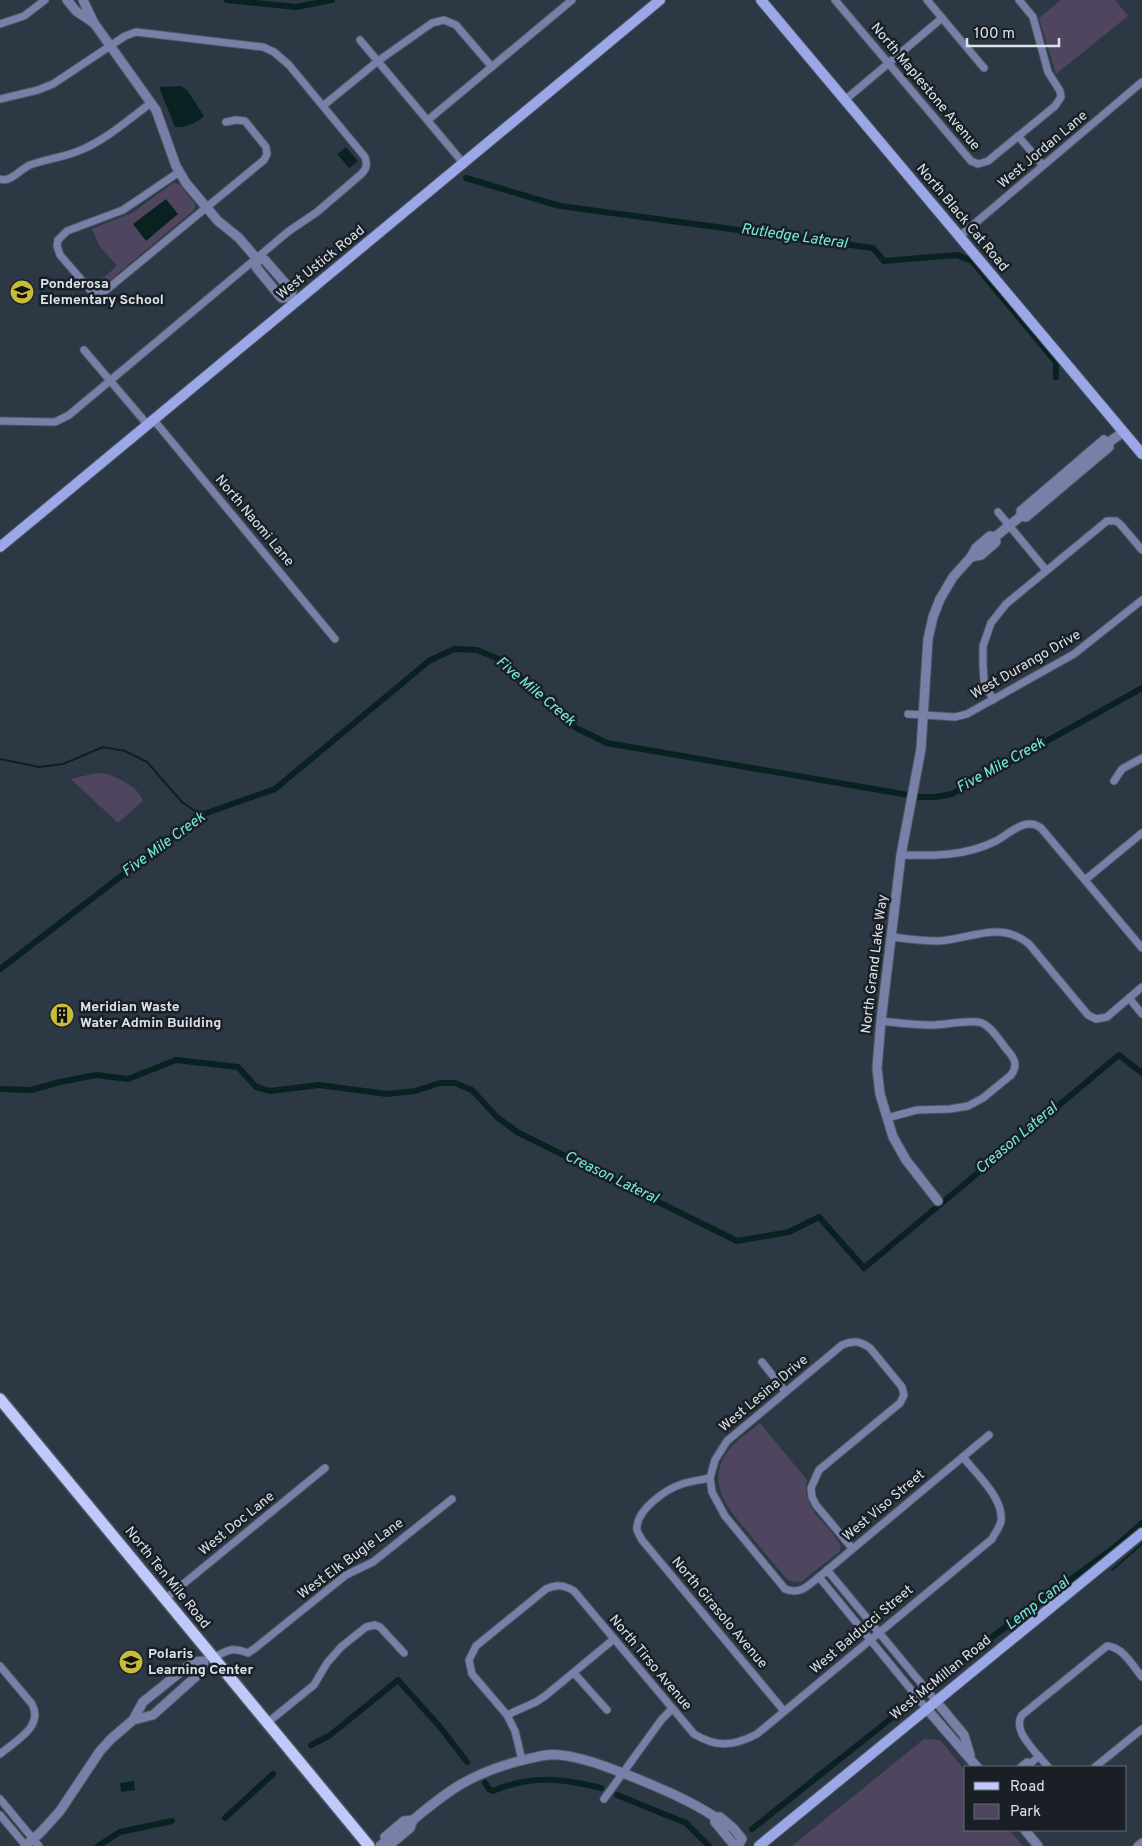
<svg xmlns="http://www.w3.org/2000/svg" width="1142" height="1846" viewBox="0 0 1142 1846" font-family="Overpass,sans-serif">
  <style>
    .green { fill: #50455f }
    .water { fill: #092120 }
    .lines { fill: none; stroke-linecap: round; stroke-linejoin: round }
    .stream { stroke: #092120; stroke-width: 2 }
    .canal { stroke: #092120; stroke-width: 6 }
    .minor-casing { stroke: #4b5763; stroke-width: 9 }
    .tertiary-casing { stroke: #4b5763; stroke-width: 11 }
    .secondary-casing { stroke: #4b5763; stroke-width: 12 }
    .primary-casing { stroke: #4b5763; stroke-width: 14 }
    .minor { stroke: #7880a8; stroke-width: 7 }
    .tertiary { stroke: #7880a8; stroke-width: 9 }
    .secondary { stroke: #9ba8e7; stroke-width: 10 }
    .primary { stroke: #bfcafb; stroke-width: 11 }
    .labels { text-anchor: middle; dominant-baseline: central; stroke-width: 5; stroke-linejoin: round; paint-order: stroke }
    .street-label { font-size: 14px; fill: #dae2ea; stroke: #1a1f25 }
    .poi-label { font-size: 14px; font-weight: bold; fill: #dae2ea; stroke: #1a1f25; text-anchor: start }
    .water-label { font-size: 15px; font-style: italic; fill: #76eae2; stroke: #1a1f25 }
  </style>
  <rect width="100%" height="100%" fill="#2c3945"/>
  <!-- green -->
  <g class="green">
    <path d="M1061,0H1115L1128,16L1056,74L1039,18Z"/>
    <path d="M173,183L179,184L195,204V209L103,286H97L95,285L117,266L99,245L92,229L132,213Z"/>
    <path d="M103,773C117,777 138,786 143,801L118,823L71,779L92,774Z"/>
    <path d="M760,1423L807,1480C801,1512 829,1522 841,1546L839,1552L801,1582L790,1581L785,1577C774,1563 762,1550 751,1536C730,1511 704,1484 728,1451C736,1440 749,1432 760,1423Z"/>
    <path d="M924,1739L940,1740L966,1772V1830H1009L1023,1846H792Z"/>
  </g>
  <!-- water -->
  <g class="water">
    <path d="M181,86L187,90L204,116C197,123 185,128 175,127L159,87Z"/>
    <path d="M346,147L358,161L349,168L337,154Z"/>
    <path d="M166,199L178,214L146,241L133,224Z"/>
    <path d="M134,1781L135,1790L121,1792L120,1783Z"/>
  </g>
  <g class="lines">
    <!-- stream -->
    <g class="stream">
      <path d="M0,759L39,767L63,764L103,747L125,751L147,762L182,802L201,815"/>
      <path d="M1112,1570L1142,1544"/>
    </g>
    <!-- canal -->
    <g class="canal">
      <path d="M227,0L296,7L332,0"/>
      <path d="M466,178L560,206L873,248L884,261L957,255L972,261L1056,362V377"/>
      <path d="M0,969L201,815L275,789L429,661L454,649L477,650L501,660L576,728L607,743L920,797H936L952,794L1142,688"/>
      <path d="M0,1089L31,1090L60,1082L96,1075L128,1079L176,1060L238,1067L256,1087L270,1091L319,1085L387,1094L415,1091L440,1083H455L472,1090L497,1117L517,1132L737,1241L789,1232L819,1217L864,1268L1119,1055L1142,1073"/>
      <path d="M933,1684L992,1637L1115,1547L1142,1523"/>
      <path d="M311,1745L329,1736L398,1680L440,1727L467,1762"/>
      <path d="M485,1783L489,1789L493,1791C531,1775 561,1778 601,1788"/>
      <path d="M617,1795L686,1823L709,1846"/>
      <path d="M225,1818L273,1774"/>
      <path d="M752,1829L908,1705"/>
      <path d="M98,1846L120,1832L172,1821"/>
    </g>
    <defs>
      <g id="minor">
        <path d="M835,0L971,161L978,164L988,161L1055,106L1061,97L1060,91L1048,72L1033,17L1019,0"/>
        <path d="M927,0L984,68"/>
        <path d="M0,24L24,16L45,0"/>
        <path d="M360,40L464,164"/>
        <path d="M0,99L38,90L53,84L125,36L136,32L263,47L274,52L289,65L365,157C368,166 366,170 359,176L317,212L289,231L69,415L55,422L0,421"/>
        <path d="M845,100L942,18"/>
        <path d="M324,105L378,61L432,23L444,20L456,25L492,67"/>
        <path d="M428,120L572,0"/>
        <path d="M1018,136L1041,163"/>
        <path d="M179,172L123,210L67,231L58,240L57,246L60,255L92,292L98,294L105,291L264,160L267,154L266,147L245,121L236,120L226,122"/>
        <path d="M0,179C11,183 20,169 30,165C47,159 65,157 81,150C107,139 129,119 151,103"/>
        <path d="M960,236L1142,82"/>
        <path d="M84,350L147,424"/>
        <path d="M153,419L335,639"/>
        <path d="M998,512L1046,570"/>
        <path d="M993,700L984,681L983,666V646L991,623L1006,604L1107,521H1116L1120,524L1142,550"/>
        <path d="M908,714L955,717L967,714L1074,654L1142,600"/>
        <path d="M1114,781L1122,769L1142,758"/>
        <path d="M901,855C934,856 966,856 996,841C1009,834 1026,816 1041,828L1142,948"/>
        <path d="M1085,880L1142,833"/>
        <path d="M892,937C907,939 923,941 939,941C971,939 1000,920 1029,944L1088,1015L1096,1019L1107,1017L1142,987"/>
        <path d="M1129,998L1142,1014"/>
        <path d="M881,1021C898,1023 915,1025 932,1025C945,1025 970,1019 982,1023C993,1028 1001,1043 1008,1051C1015,1059 1018,1066 1011,1075L983,1098L968,1106L950,1109L917,1110L887,1118"/>
        <path d="M762,1362L785,1391"/>
        <path d="M710,1478L712,1492L725,1516L785,1589C801,1595 807,1586 819,1577L989,1435"/>
        <path d="M827,1570L935,1700"/>
        <path d="M819,1577L926,1708"/>
        <path d="M165,1599L325,1468"/>
        <path d="M213,1658C228,1650 231,1647 248,1653L254,1649L346,1575L373,1562L452,1499"/>
        <path d="M0,1666L32,1704C44,1727 15,1741 0,1754"/>
        <path d="M574,1673L607,1710"/>
        <path d="M784,1711L642,1540C640,1536 637,1532 637,1529C636,1509 667,1489 682,1484C691,1481 701,1480 710,1478L715,1460L727,1441L842,1345C853,1340 860,1341 870,1348L902,1387L904,1395L900,1403L819,1470L811,1488L812,1497L816,1505L852,1548"/>
        <path d="M507,1715L536,1702L545,1696L614,1639"/>
        <path d="M267,1723L314,1685L327,1663L341,1647L366,1627L375,1625L380,1627L404,1653"/>
        <path d="M522,1760L515,1731L507,1715L472,1674L469,1660L476,1646L546,1589C557,1584 564,1585 574,1591L694,1734C717,1748 734,1746 757,1734L992,1539C995,1533 1000,1527 1001,1521C1004,1498 976,1474 963,1457"/>
        <path d="M1021,1767L1027,1762L1030,1764L1039,1756"/>
        <path d="M1048,1767C1038,1754 1011,1731 1022,1715L1107,1646C1123,1647 1132,1665 1142,1677"/>
        <path d="M1095,1767L1142,1729"/>
        <path d="M0,1799L39,1846"/>
        <path d="M604,1799L662,1719L672,1709"/>
        <path d="M0,1815L26,1846"/>
        <path d="M1137,1846L1142,1842"/>
      </g>
      <g id="tertiary">
        <path d="M67,0L76,11L94,23"/>
        <path d="M83,0L94,23L156,110L176,166L186,183L218,221L239,238L257,259"/>
        <path d="M291,297L282,298L278,294L256,267L257,259H264L292,291L291,297L295,302"/>
        <path d="M1108,443L1123,432"/>
        <path d="M990,536L995,537L996,542L981,555L971,557L976,548Z"/>
        <path d="M995,537L1021,516L1026,517L1109,447L1108,443L1104,440L1021,511V516"/>
        <path d="M938,1201L906,1160L893,1137L880,1094L877,1068L881,1021L901,855L921,749L928,639L933,617L940,599L953,577L971,557"/>
        <path d="M935,1700L964,1735L970,1755"/>
        <path d="M926,1708L977,1767"/>
        <path d="M715,1817H720L734,1829L742,1839L739,1844L735,1846L715,1822Z"/>
        <path d="M413,1820C450,1789 471,1774 519,1761C532,1758 546,1753 560,1755C586,1758 609,1768 633,1777C662,1789 689,1800 715,1817"/>
        <path d="M1025,1830L1038,1846"/>
        <path d="M25,1846L40,1833L60,1811L100,1751L111,1739L133,1720L143,1702L193,1662L204,1661L201,1672L153,1715L133,1720"/>
        <path d="M380,1846L387,1841L385,1837L404,1821L413,1820L410,1828L391,1844L387,1841"/>
      </g>
      <g id="secondary">
        <path d="M761,0L1142,454"/>
        <path d="M0,547L660,0"/>
        <path d="M759,1846L1142,1533"/>
      </g>
      <path id="primary" d="M0,1399L369,1846"/>
    </defs>
    <!-- minor casing -->
    <use href="#minor" class="minor-casing"/>
    <!-- tertiary casing -->
    <use href="#tertiary" class="tertiary-casing"/>
    <!-- secondary casing -->
    <use href="#secondary" class="secondary-casing"/>
    <!-- primary casing -->
    <use href="#primary" class="primary-casing"/>
    <!-- minor -->
    <use href="#minor" class="minor"/>
    <!-- tertiary -->
    <use href="#tertiary" class="tertiary"/>
    <!-- secondary -->
    <use href="#secondary" class="secondary"/>
    <!-- primary -->
    <use href="#primary" class="primary"/>
  </g>
  <!-- icons -->
  <defs>
    <symbol id="school-disc" viewBox="-11 -11 22 22"><circle r="9.5" fill="#c7bb3b" stroke="#1a1f25"/><path d="M0-5L7-2L0 1L-7-2ZM-4 1L0 2.5L4 1V4Q0 6-4 4Z" fill="#111"/></symbol>
    <symbol id="building-disc" viewBox="-11 -11 22 22"><circle r="9.5" fill="#c7bb3b" stroke="#1a1f25"/><path d="M-4-6H4V6H1V3H-1V6H-4ZM-2.5-4.3h1.7v1.8h-1.7ZM.8-4.3h1.7v1.8H.8ZM-2.5-1h1.7V.8h-1.7ZM.8-1h1.7V.8H.8Z" fill="#111"/></symbol>
  </defs>
  <g fill-rule="evenodd">
    <use href="#school-disc" x="8" y="278" width="28" height="28"/>
    <use href="#building-disc" x="48" y="1001" width="28" height="28"/>
    <use href="#school-disc" x="117" y="1648" width="28" height="28"/>
  </g>
  <g class="labels">
    <!-- street labels -->
    <g class="street-label">
      <text transform="translate(925 87) rotate(50)">North Maplestone Avenue</text>
      <text transform="translate(1043 150) rotate(-40)">West Jordan Lane</text>
      <text transform="translate(962 218) rotate(50)">North Black Cat Road</text>
      <text transform="translate(321 263) rotate(-39)">West Ustick Road</text>
      <text transform="translate(254 521) rotate(50)">North Naomi Lane</text>
      <text transform="translate(1026 665) rotate(-30)">West Durango Drive</text>
      <text transform="translate(875 964) rotate(-83)">North Grand Lake Way</text>
      <text transform="translate(764 1394) rotate(-40)">West Lesina Drive</text>
      <text transform="translate(884 1506) rotate(-40)">West Viso Street</text>
      <text transform="translate(237 1524) rotate(-39)">West Doc Lane</text>
      <text transform="translate(351 1559) rotate(-36)">West Elk Bugle Lane</text>
      <text transform="translate(167 1578) rotate(51)">North Ten Mile Road</text>
      <text transform="translate(719 1613) rotate(50)">North Girasolo Avenue</text>
      <text transform="translate(862 1630) rotate(-40)">West Balducci Street</text>
      <text transform="translate(650 1663) rotate(50)">North Tirso Avenue</text>
      <text transform="translate(941 1678) rotate(-39)">West McMillan Road</text>
    </g>
    <!-- poi labels -->
    <g class="poi-label">
      <text x="40" y="284">Ponderosa<tspan x="40" dy="16">Elementary School</tspan></text>
      <text x="80" y="1007">Meridian Waste<tspan x="80" dy="16">Water Admin Building</tspan></text>
      <text x="148" y="1654">Polaris<tspan x="148" dy="16">Learning Center</tspan></text>
    </g>
    <!-- water labels -->
    <g class="water-label">
      <text transform="translate(794 237) rotate(8)">Rutledge Lateral</text>
      <text transform="translate(535 692) rotate(40)">Five Mile Creek</text>
      <text transform="translate(1001 766) rotate(-29)">Five Mile Creek</text>
      <text transform="translate(164 845) rotate(-36)">Five Mile Creek</text>
      <text transform="translate(1017 1139) rotate(-40)">Creason Lateral</text>
      <text transform="translate(611 1178) rotate(26)">Creason Lateral</text>
      <text transform="translate(1038 1604) rotate(-38)">Lemp Canal</text>
    </g>
  </g>
  <!-- legend -->
  <rect x="964" y="1766" width="162" height="65" fill="#1a1f25" stroke="#676d74"/>
  <rect x="974" y="1782" width="25" height="8" fill="#bfcafb" stroke="#676d74"/>
  <text x="1010" y="1791" font-size="15" fill="#dae2ea">Road</text>
  <rect x="974" y="1804" width="25" height="15" fill="#50455f" stroke="#676d74"/>
  <text x="1010" y="1816" font-size="15" fill="#dae2ea">Park</text>
  <!-- scale -->
  <path d="M967 38v8h92v-8" fill="none" stroke="#dae2ea" stroke-width="2.5"/>
  <text x="974" y="38" font-size="15" fill="#dae2ea" stroke="#1a1f25" stroke-width="4" paint-order="stroke">100 m</text>
</svg>
